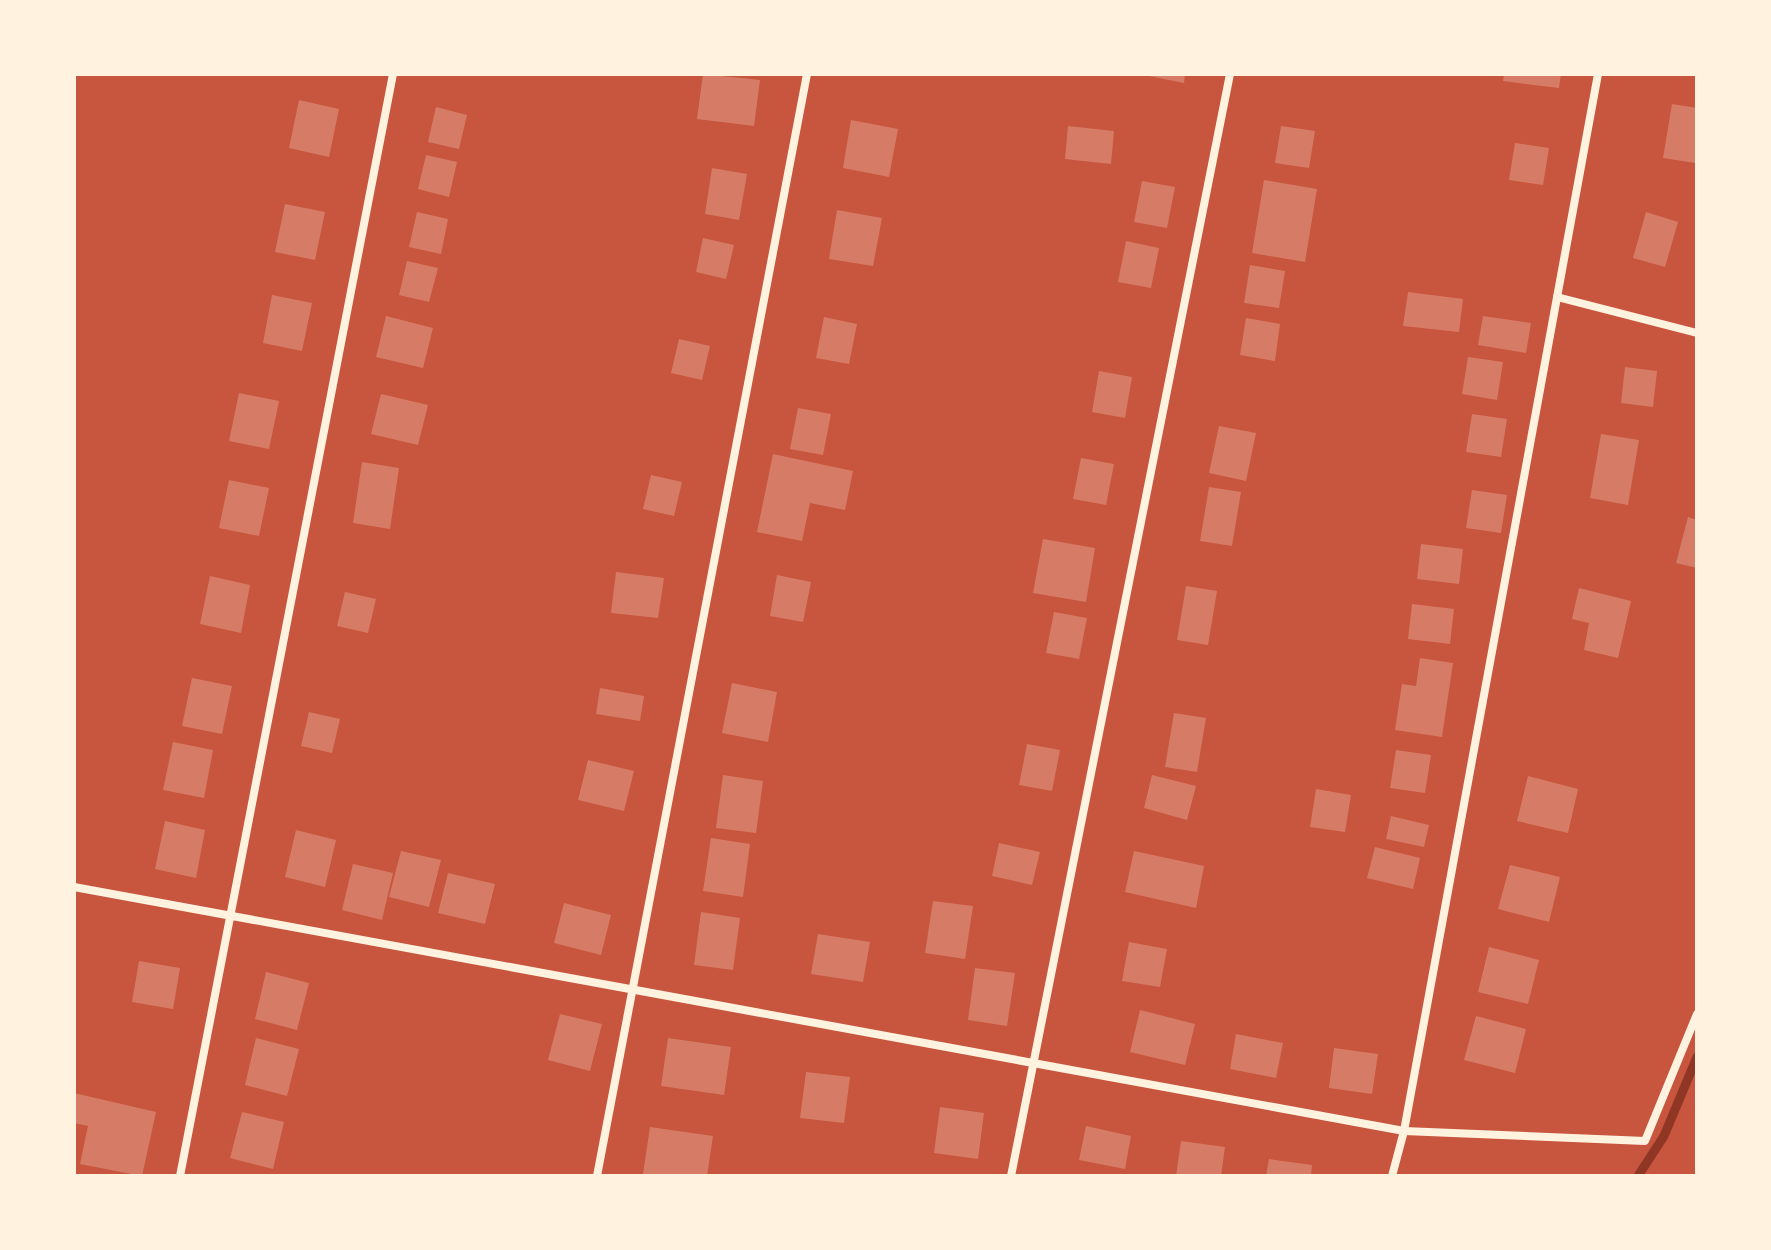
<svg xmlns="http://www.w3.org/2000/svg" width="1771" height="1250" viewBox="0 0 1771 1250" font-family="'Fira Sans',sans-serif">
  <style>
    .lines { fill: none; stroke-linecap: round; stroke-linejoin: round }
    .stream { stroke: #8f3625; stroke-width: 9 }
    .building { fill: #d67c66 }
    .minor { stroke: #fff3e0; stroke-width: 8 }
  </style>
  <rect width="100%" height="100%" fill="#c8553d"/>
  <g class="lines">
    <!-- stream -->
    <path class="stream" d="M1638,1176L1664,1136L1697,1057"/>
  </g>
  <!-- building -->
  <g class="building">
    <path d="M703,74L760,80L754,126L697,119Z"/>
    <path d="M1139,74H1185L1184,83Z"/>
    <path d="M1504,74H1561L1559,88L1503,81Z"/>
    <path d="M299,100L339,109L329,157L289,148Z"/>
    <path d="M1672,104L1697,108L1695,163L1663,158Z"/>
    <path d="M436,107L467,115L459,149L428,142Z"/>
    <path d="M851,120L898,129L889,177L843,168Z"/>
    <path d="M1068,126L1114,131L1111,164L1065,159Z"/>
    <path d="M1281,126L1315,131L1309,168L1275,163Z"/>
    <path d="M1515,143L1549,148L1543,185L1509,180Z"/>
    <path d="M426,155L457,162L449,197L418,189Z"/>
    <path d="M712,168L747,174L739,220L705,214Z"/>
    <path d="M1264,180L1317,189L1305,262L1252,253Z"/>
    <path d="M1142,181L1175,187L1167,228L1134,222Z"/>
    <path d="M285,204L325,212L315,260L275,252Z"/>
    <path d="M837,210L882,218L873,266L829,259Z"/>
    <path d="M417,212L448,219L441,254L409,247Z"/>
    <path d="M1646,212L1678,222L1665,267L1633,258Z"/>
    <path d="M703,238L734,245L726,279L696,272Z"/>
    <path d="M1126,241L1159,248L1151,288L1118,282Z"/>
    <path d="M407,261L438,268L429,302L399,295Z"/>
    <path d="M1250,265L1285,271L1279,308L1244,303Z"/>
    <path d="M1408,292L1463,299L1459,332L1403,326Z"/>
    <path d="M272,295L312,303L302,351L263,343Z"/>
    <path d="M386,316L433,328L423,368L376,357Z"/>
    <path d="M1483,316L1531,323L1526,353L1478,345Z"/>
    <path d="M824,317L857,324L849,364L816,358Z"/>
    <path d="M1246,318L1280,324L1275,361L1240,355Z"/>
    <path d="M679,339L710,346L702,380L671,373Z"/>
    <path d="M1468,357L1503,362L1497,400L1462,394Z"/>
    <path d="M1625,367L1657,371L1653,407L1621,403Z"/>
    <path d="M1099,371L1132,377L1125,418L1092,412Z"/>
    <path d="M239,393L279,401L269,449L229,441Z"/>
    <path d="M381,394L428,405L418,445L371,434Z"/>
    <path d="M798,408L831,414L823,455L790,449Z"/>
    <path d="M1472,414L1507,419L1501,457L1466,452Z"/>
    <path d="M1219,426L1256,433L1246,481L1209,473Z"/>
    <path d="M1601,434L1639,440L1628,505L1590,498Z"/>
    <path d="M773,454L853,471L845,510L810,503L802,541L757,532Z"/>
    <path d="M1081,458L1114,464L1106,505L1073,499Z"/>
    <path d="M362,462L399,468L390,529L353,523Z"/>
    <path d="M651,475L682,482L674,516L643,509Z"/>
    <path d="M229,480L269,488L259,536L219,528Z"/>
    <path d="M1209,487L1241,492L1232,546L1200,541Z"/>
    <path d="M1472,490L1507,495L1501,533L1466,528Z"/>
    <path d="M1688,517L1697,520V568L1676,563Z"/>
    <path d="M1043,539L1095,548L1086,602L1033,593Z"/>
    <path d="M1421,544L1463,549L1459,584L1417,579Z"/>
    <path d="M616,572L664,578L658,618L611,613Z"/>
    <path d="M777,575L811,582L803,622L770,616Z"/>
    <path d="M210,576L250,585L241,633L200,624Z"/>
    <path d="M1186,586L1217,591L1208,645L1177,640Z"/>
    <path d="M1579,588L1631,601L1618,658L1584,650L1589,623L1572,619Z"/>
    <path d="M345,592L376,599L368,633L337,626Z"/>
    <path d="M1412,604L1454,609L1450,644L1408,639Z"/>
    <path d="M1054,612L1087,618L1079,659L1046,653Z"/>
    <path d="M1420,658L1453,663L1442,737L1395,730L1402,684L1416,686Z"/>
    <path d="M192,678L232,686L222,734L182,726Z"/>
    <path d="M732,683L777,692L768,742L722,733Z"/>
    <path d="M600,688L644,696L640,721L596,714Z"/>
    <path d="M309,712L340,719L332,753L301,746Z"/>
    <path d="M1174,713L1206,718L1197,772L1165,767Z"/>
    <path d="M173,742L213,750L204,798L163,790Z"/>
    <path d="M1027,744L1060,750L1052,791L1019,785Z"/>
    <path d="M1396,750L1431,755L1425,793L1390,788Z"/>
    <path d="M588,760L634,771L624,811L578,800Z"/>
    <path d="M723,775L763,781L756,833L716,828Z"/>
    <path d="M1152,775L1196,786L1187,820L1144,808Z"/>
    <path d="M1528,776L1578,789L1568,833L1517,821Z"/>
    <path d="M1316,789L1351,795L1345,832L1310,827Z"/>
    <path d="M1391,816L1429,825L1424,847L1386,839Z"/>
    <path d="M165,821L205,830L196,878L155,869Z"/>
    <path d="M296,830L336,840L325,887L285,877Z"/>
    <path d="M711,838L750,844L743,897L703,891Z"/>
    <path d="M999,843L1040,852L1032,885L992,876Z"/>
    <path d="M1375,847L1420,858L1413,889L1367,878Z"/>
    <path d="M401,851L441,860L429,907L389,897Z"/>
    <path d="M1134,851L1204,866L1196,908L1125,892Z"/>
    <path d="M353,864L393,873L382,920L342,910Z"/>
    <path d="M1510,865L1560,877L1549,922L1498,909Z"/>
    <path d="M448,873L495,884L485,924L438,913Z"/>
    <path d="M933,901L973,906L965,959L925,953Z"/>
    <path d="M564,903L611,915L601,955L554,943Z"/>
    <path d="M701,912L740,918L733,970L694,965Z"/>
    <path d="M818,934L870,942L863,982L811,974Z"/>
    <path d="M1129,942L1167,949L1160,987L1122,981Z"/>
    <path d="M1489,947L1539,960L1528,1004L1478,992Z"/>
    <path d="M139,961L180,968L173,1009L132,1002Z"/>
    <path d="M975,968L1015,973L1007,1026L968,1020Z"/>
    <path d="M266,972L309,983L297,1030L255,1019Z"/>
    <path d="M1140,1010L1195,1024L1185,1065L1130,1052Z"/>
    <path d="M560,1014L602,1024L590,1071L548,1060Z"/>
    <path d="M1476,1016L1526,1029L1515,1073L1464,1060Z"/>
    <path d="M1236,1034L1283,1043L1276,1078L1230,1069Z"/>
    <path d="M256,1038L299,1049L287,1096L245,1085Z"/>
    <path d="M668,1038L731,1047L724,1095L661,1086Z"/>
    <path d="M1334,1048L1378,1054L1372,1094L1329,1088Z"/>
    <path d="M806,1072L850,1077L844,1123L800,1118Z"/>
    <path d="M74,1093L156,1112L142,1176L80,1164L88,1126L74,1123Z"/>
    <path d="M940,1107L984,1113L978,1159L934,1153Z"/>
    <path d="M242,1112L284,1122L273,1169L230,1158Z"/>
    <path d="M1086,1126L1131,1136L1125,1169L1079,1160Z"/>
    <path d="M650,1127L713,1136L707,1176L643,1174Z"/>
    <path d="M1181,1141L1225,1147L1221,1176H1176Z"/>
    <path d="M1269,1159L1312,1165L1311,1176H1266Z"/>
  </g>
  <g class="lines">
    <!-- minor -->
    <g class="minor">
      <path d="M1557,297L1697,333"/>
      <path d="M74,887L1404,1131L1645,1141L1697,1014"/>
      <path d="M180,1176L393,74"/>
      <path d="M597,1176L807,74"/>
      <path d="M1011,1176L1230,74"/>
      <path d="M1392,1176L1404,1131L1598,74"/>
    </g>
  </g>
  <!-- border -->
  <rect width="1771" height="1250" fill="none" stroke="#fff3e0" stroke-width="152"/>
</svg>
